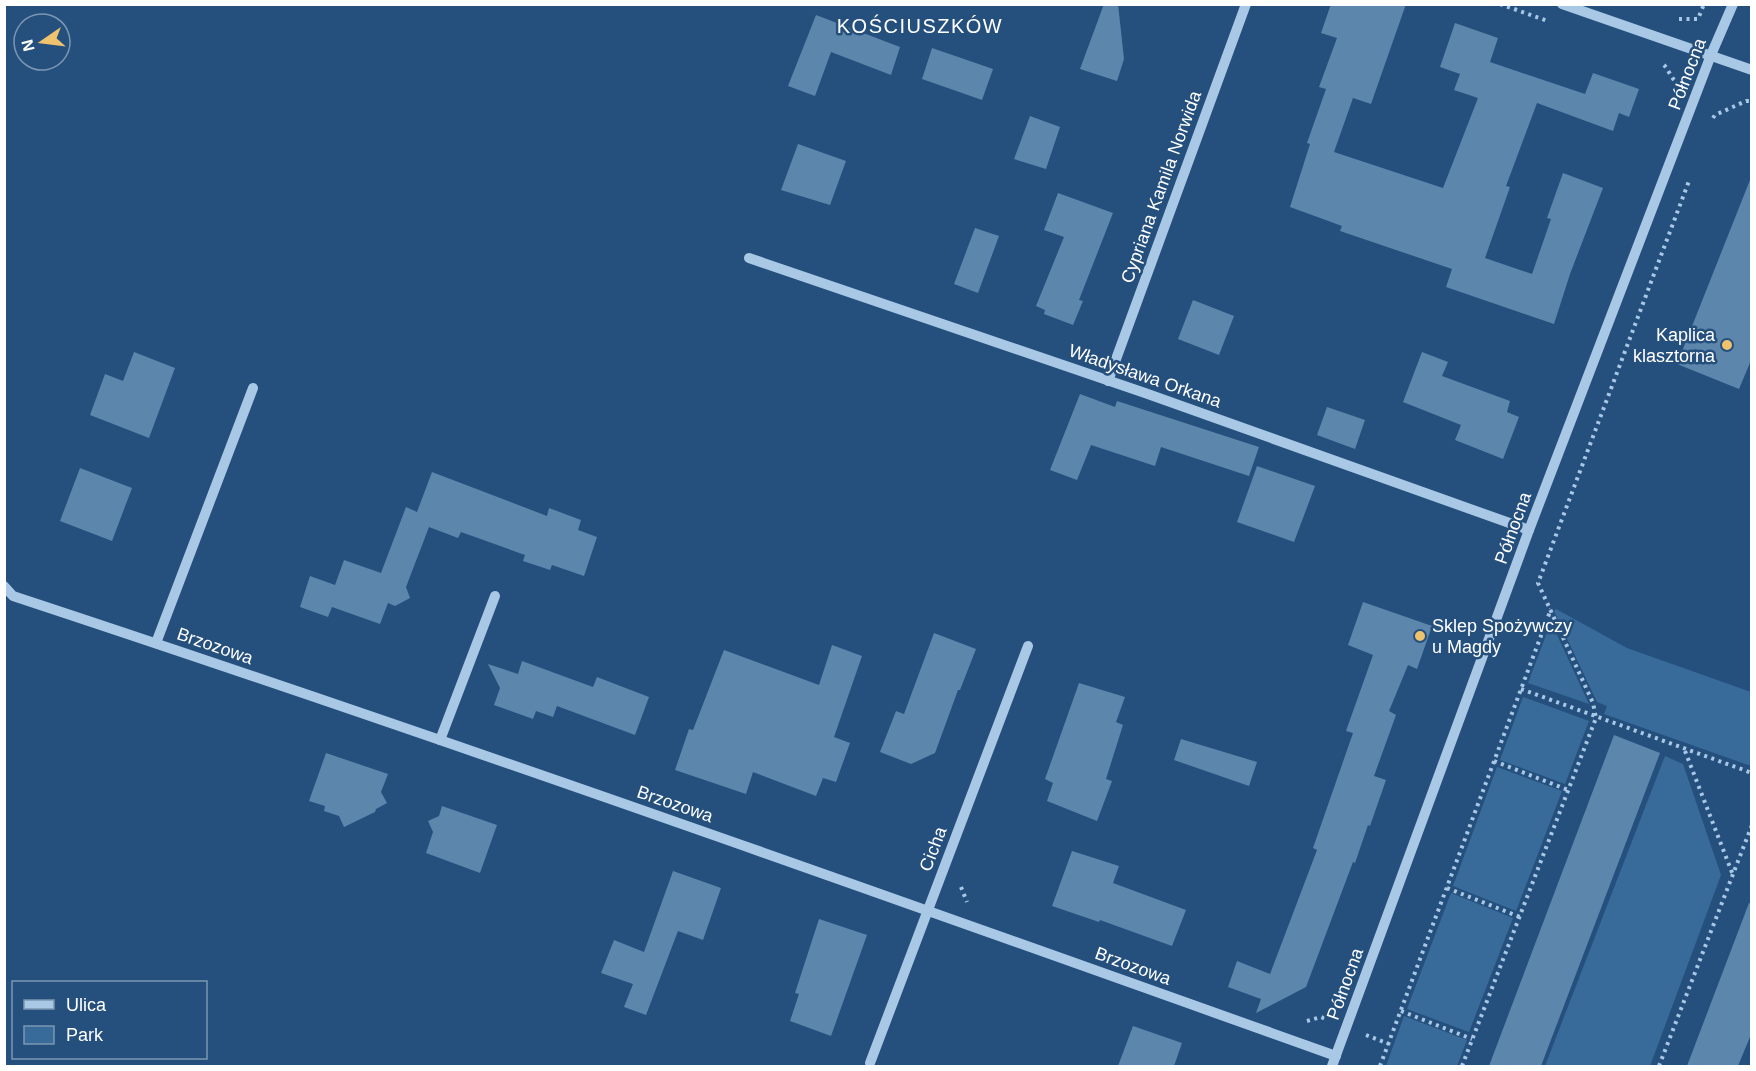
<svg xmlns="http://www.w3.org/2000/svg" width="1756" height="1071" viewBox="0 0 1756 1071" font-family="Helvetica,sans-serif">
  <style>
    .green { fill: #386b9a }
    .building { fill: #5d86ad }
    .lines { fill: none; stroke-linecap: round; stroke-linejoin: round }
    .path { stroke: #a9c8e5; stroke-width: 4; stroke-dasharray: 3 4.5; stroke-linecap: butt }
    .minor { stroke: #a9c8e5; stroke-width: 10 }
    .poi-dot { fill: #efc26e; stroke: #25507d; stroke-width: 2 }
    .labels { text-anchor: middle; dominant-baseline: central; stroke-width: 5; stroke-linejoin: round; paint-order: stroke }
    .street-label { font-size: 18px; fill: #fff; stroke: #25507d }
    .poi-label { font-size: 18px; fill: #fff; stroke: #25507d; text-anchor: end }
    .neighbourhood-label { font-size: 20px; letter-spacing: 1.5px; fill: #fff; stroke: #25507d }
  </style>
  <rect width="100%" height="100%" fill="#25507d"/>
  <!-- green -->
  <g class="green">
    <path d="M1556,609L1627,648L1751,692V766L1604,714L1607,706L1597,702L1554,611Z"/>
    <path d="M1551,622L1589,704L1528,683Z"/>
    <path d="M1523,697L1589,721L1565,784L1500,760Z"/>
    <path d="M1665,756L1683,764L1721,875L1650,1066H1545Z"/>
    <path d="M1497,767L1562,791L1516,911L1453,886Z"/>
    <path d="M1451,893L1513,918L1469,1032L1407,1009Z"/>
    <path d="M1404,1016L1467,1040L1457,1066H1386Z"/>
  </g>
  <!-- building -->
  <g class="building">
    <path d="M1104,4H1118L1124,59L1117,81L1080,69Z"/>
    <path d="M1331,4H1406L1371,104L1353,98L1334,152L1443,188L1478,98L1454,90L1460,74L1440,67L1455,23L1498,38L1490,62L1585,94L1593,73L1639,89L1629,117L1619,113L1613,131L1537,103L1506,186L1510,187L1485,258L1532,274L1551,219L1547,218L1563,173L1603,188L1570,274L1554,324L1446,287L1452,269L1340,231L1342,226L1290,207L1310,144L1307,143L1326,89L1319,87L1337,38L1321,33Z"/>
    <path d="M816,15L900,47L891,75L831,52L815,96L788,86Z"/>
    <path d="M932,48L993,69L982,100L922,79Z"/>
    <path d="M1030,116L1060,127L1046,169L1014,159Z"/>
    <path d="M798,144L846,161L830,205L781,190Z"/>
    <path d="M1750,180H1752V358L1739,389L1677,364Z"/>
    <path d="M1058,193L1113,213L1079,300L1083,301L1073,325L1044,314L1045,310L1036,306L1064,237L1044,230Z"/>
    <path d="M975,228L999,236L978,293L954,284Z"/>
    <path d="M1193,300L1234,316L1219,355L1178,339Z"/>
    <path d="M134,352L175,368L149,438L90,415L105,374L123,381Z"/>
    <path d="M1422,352L1448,362L1442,376L1510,401L1507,412L1519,417L1503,459L1455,440L1461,425L1403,402Z"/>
    <path d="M1080,394L1115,407L1117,401L1259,447L1249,476L1161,447L1155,466L1091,445L1077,480L1050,470Z"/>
    <path d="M1327,407L1365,420L1355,449L1317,435Z"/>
    <path d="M1257,466L1315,486L1294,542L1237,522Z"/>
    <path d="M80,468L132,488L112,541L60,521Z"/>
    <path d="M432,472L547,516L549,508L581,520L578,530L597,537L584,576L552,565L550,570L523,561L525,555L461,532L458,538L429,527L406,587L410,598L395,606L388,603L380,624L332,607L328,617L300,607L310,576L335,585L344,560L381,573L406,507L417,512Z"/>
    <path d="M1363,602L1432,626L1417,669L1408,665L1389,711L1396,715L1374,776L1386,780L1370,826L1368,825L1355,863L1353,862L1306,987L1256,1013L1261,999L1228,987L1237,961L1270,974L1317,850L1313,848L1353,733L1346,731L1373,655L1348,645Z"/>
    <path d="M934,633L976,649L960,690H958L935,753L911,764L880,752L896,711L904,714Z"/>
    <path d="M832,645L862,656L834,737L850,743L836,782L823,778L816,796L753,772L746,794L675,770L689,729L693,730L724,650L819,685Z"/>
    <path d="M522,661L593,687L597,677L649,697L635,735L557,706L553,717L536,711L533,719L494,705L500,688L488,664L518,674Z"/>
    <path d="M1079,683L1125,697L1116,722L1123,725L1106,779L1112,781L1097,821L1047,801L1053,783L1045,779Z"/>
    <path d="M1614,735L1660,753L1541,1066H1489Z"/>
    <path d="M1181,739L1257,762L1249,786L1174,760Z"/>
    <path d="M326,753L388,774L381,792L387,803L376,809L375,812L344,827L339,816L324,811L325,806L309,801Z"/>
    <path d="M442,806L497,825L480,873L426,853L433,832L428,821L439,816Z"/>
    <path d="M1072,851L1119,866L1113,883L1186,910L1172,946L1100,920L1099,922L1052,906Z"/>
    <path d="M673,871L721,888L703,940L678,931L646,1015L624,1007L633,984L601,973L614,940L644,952Z"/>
    <path d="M1749,903H1752V1032L1738,1066H1687Z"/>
    <path d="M819,919L867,935L831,1036L790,1021L799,994L795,993Z"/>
    <path d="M1133,1026L1182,1043L1174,1066H1118Z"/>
  </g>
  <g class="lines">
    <!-- path -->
    <g class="path">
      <path d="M1500,4L1548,21"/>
      <path d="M1679,19H1698L1704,4"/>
      <path d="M1664,65C1669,70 1671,79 1677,82"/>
      <path d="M1713,118L1715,115L1746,101H1752"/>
      <path d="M1521,689L1752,773"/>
      <path d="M1685,751L1733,875"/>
      <path d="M1494,761L1568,790"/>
      <path d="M961,887L967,902"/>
      <path d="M1447,888L1520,917"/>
      <path d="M1401,1011L1472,1039"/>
      <path d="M1307,1021L1321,1017L1326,1019"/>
      <path d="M1366,1035L1389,1044"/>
      <path d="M1380,1066L1551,609"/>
      <path d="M1462,1066L1596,718L1593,703L1538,583L1689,181"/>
      <path d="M1659,1066L1752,825"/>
    </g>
    <!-- minor -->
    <g class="minor">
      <path d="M1562,4L1752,70"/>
      <path d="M749,258L1145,393L1529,530"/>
      <path d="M1108,381L1246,4"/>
      <path d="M4,586L13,596C456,742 896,899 1336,1056"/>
      <path d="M156,643L253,388"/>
      <path d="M440,740L495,596"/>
      <path d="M870,1063L1028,646"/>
      <path d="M1332,1066L1529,530L1711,55L1733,4"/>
    </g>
  </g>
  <!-- markers -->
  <g class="poi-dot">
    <circle cx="1727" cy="345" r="6"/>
    <circle cx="1420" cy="636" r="6"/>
  </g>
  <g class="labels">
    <!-- street labels -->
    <g class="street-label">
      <text transform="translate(1687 74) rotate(-69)">Północna</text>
      <text transform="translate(1161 187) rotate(-70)">Cypriana Kamila Norwida</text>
      <text transform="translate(1145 376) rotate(19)">Władysława Orkana</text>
      <text transform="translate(1513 528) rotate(-70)">Północna</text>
      <text transform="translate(215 646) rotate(19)">Brzozowa</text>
      <text transform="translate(675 804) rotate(19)">Brzozowa</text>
      <text transform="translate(933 849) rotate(-69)">Cicha</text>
      <text transform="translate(1133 966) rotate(20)">Brzozowa</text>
      <text transform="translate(1345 984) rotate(-70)">Północna</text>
    </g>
    <!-- poi labels -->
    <g class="poi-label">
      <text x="1715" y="335">Kaplica<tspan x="1715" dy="21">klasztorna</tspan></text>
      <text x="1432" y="626" text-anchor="start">Sklep Spożywczy<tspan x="1432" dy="21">u Magdy</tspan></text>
    </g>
    <!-- neighbourhood labels -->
    <g class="neighbourhood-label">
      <text x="920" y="26">KOŚCIUSZKÓW</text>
    </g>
  </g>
  <!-- border -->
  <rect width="1756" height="1071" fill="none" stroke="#ffffff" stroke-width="12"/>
  <!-- legend -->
  <rect x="12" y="981" width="195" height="78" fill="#25507d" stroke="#7c96b1" stroke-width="1.5"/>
  <rect x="24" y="1000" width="30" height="9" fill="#a9c8e5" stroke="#7c96b1" stroke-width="1.5"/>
  <text x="66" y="1011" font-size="18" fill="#ffffff">Ulica</text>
  <rect x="24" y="1026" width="30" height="18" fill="#386b9a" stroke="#7c96b1" stroke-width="1.5"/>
  <text x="66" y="1041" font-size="18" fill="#ffffff">Park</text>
  <!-- north arrow -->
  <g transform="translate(42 42) rotate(256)"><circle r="28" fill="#25507d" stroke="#7c96b1" stroke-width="1.5"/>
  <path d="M0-4.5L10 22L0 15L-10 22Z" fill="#efc26e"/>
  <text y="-9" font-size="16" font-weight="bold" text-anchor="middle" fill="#ffffff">N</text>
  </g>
</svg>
